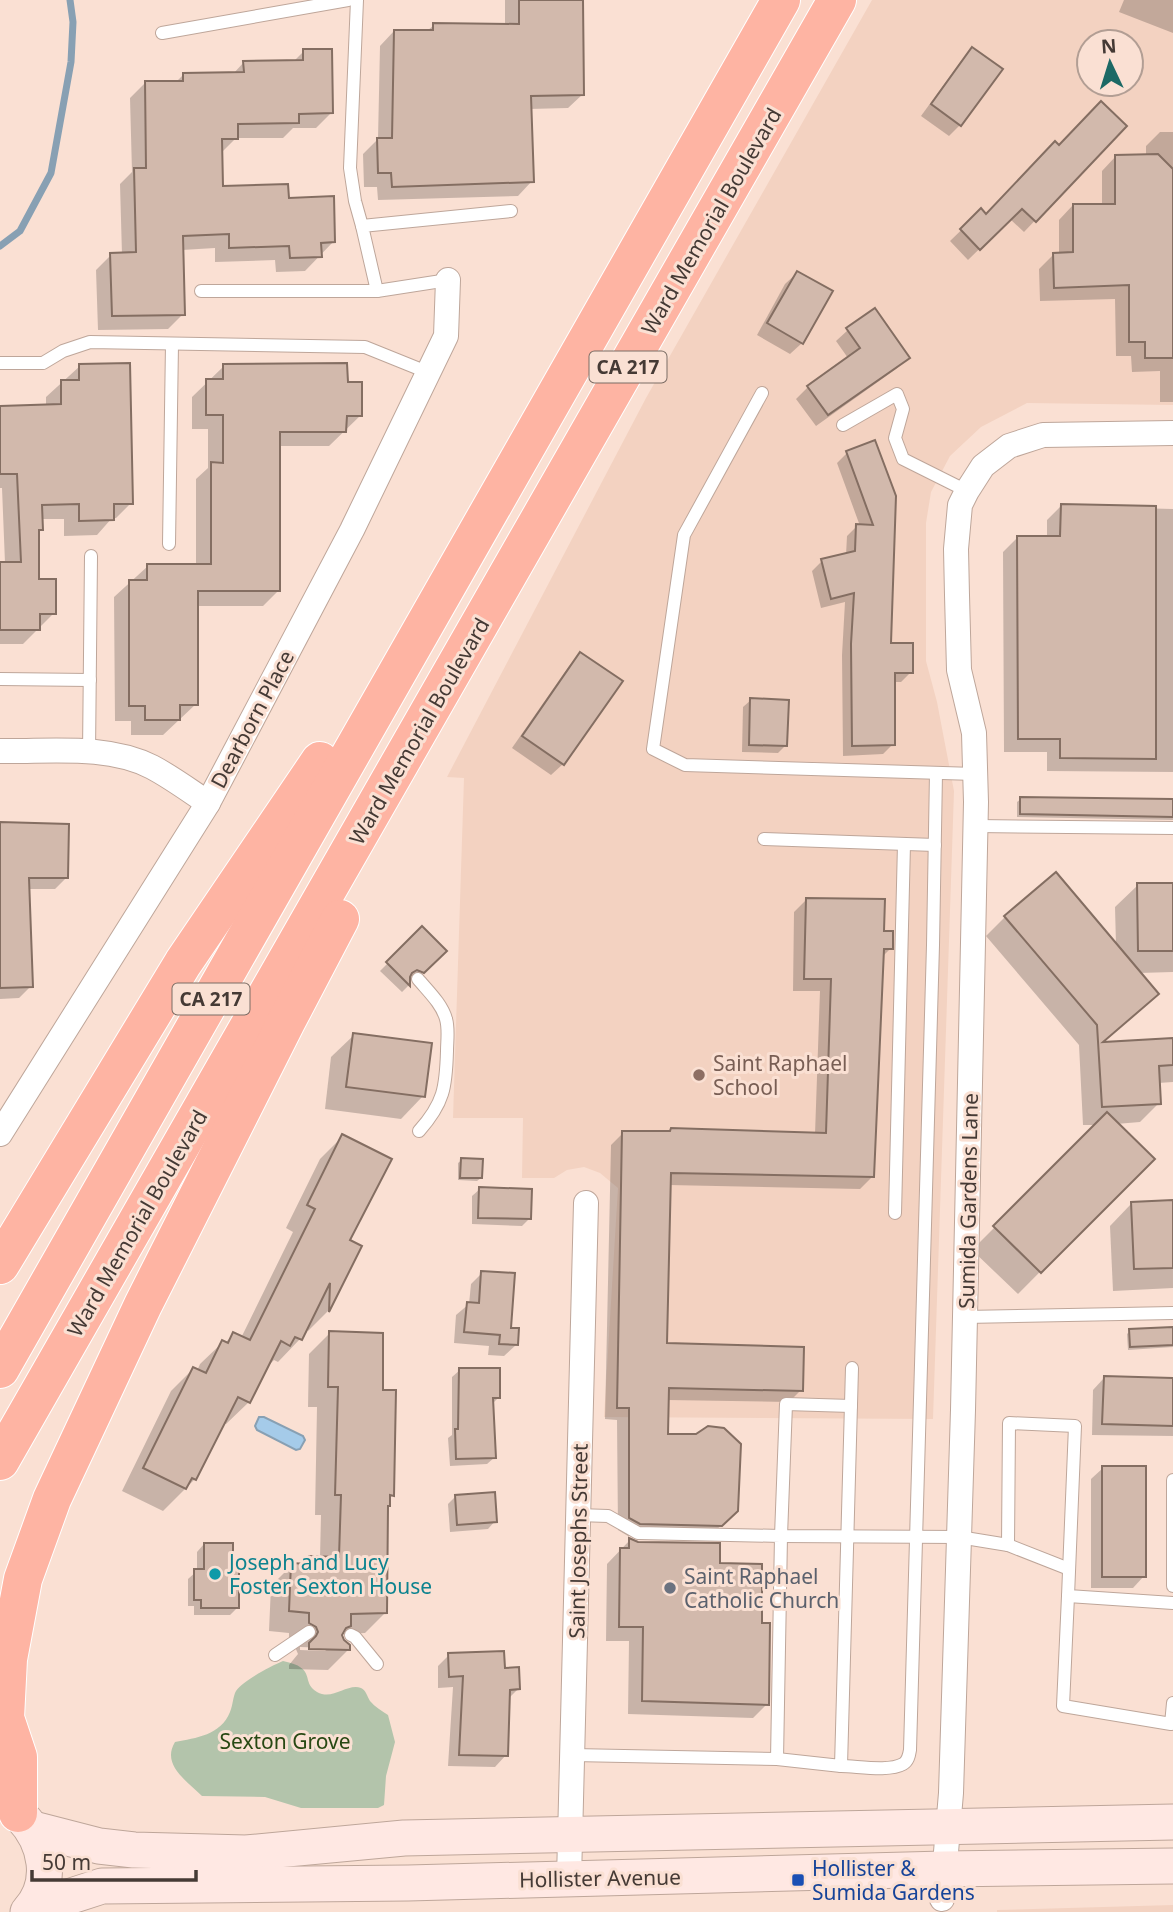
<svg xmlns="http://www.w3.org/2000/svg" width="1173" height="1912" viewBox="0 0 1173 1912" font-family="'Noto Sans',sans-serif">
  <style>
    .built { fill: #f3d2c1; fill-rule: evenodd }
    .green { fill: #b3c4ab }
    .water { fill: #a5cbe9; stroke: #88a0b3; stroke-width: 2 }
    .shadow { fill: #0003; fill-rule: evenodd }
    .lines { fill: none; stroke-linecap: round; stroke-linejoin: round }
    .stream { stroke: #88a0b3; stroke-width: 7 }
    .building { fill: #d2b9ac; stroke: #846e62; stroke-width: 2 }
    .lane-casing { stroke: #bea69a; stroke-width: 14 }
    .street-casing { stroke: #bea69a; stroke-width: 26 }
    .secondary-casing { stroke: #bea69a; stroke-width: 37 }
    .highway-casing { stroke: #fff; stroke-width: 40 }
    .lane { stroke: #fff; stroke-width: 12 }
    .street { stroke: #fff; stroke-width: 24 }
    .secondary { stroke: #ffe8e3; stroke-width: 35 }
    .highway { stroke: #feb4a3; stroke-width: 38 }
    .education-dot { fill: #8d6e63; stroke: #fae0d3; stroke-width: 2.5 }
    .culture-dot { fill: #0f9aa8; stroke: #fae0d3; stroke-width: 2.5 }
    .worship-dot { fill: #6b7280; stroke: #fae0d3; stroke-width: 2.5 }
    .transit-dot { fill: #1a4fb4; stroke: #fae0d3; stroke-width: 2.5 }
    .labels { text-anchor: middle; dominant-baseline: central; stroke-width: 6; stroke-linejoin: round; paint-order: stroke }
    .shield { fill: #fae0d3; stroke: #7b6c64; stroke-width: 2 }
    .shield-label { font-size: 19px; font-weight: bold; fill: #453a35 }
    .street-label { font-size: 21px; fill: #453a35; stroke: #fae0d3 }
    .education-label { font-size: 21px; fill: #785e54; stroke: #fae0d3; text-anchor: start }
    .culture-label { font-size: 21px; fill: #0d838f; stroke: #fae0d3; text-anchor: start }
    .worship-label { font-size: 21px; fill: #5b616d; stroke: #fae0d3; text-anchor: start }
    .park-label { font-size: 21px; fill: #284813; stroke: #fae0d3 }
    .transit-label { font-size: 21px; fill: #164399; stroke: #fae0d3; text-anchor: start }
  </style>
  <rect width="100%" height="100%" fill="#fae0d3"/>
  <!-- built -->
  <g class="built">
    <path d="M872,0H1173V405L1027,403L981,427L950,456L931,492L926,523V661L937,702L954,791L933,1419L604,1417L618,1188L600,1173L584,1167L567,1170L554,1178H522L523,1118H453L464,778L447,777L646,398ZM1089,42H1131V84H1089Z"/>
    <path d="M1173,1905V1912H997V1910Z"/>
  </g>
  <!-- green -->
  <path class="green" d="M283,1661C318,1668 300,1682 317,1692C333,1701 347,1683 361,1688C366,1690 367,1696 370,1701C375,1707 382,1711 388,1715L395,1742L386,1776L384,1805L378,1808H301L265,1797L202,1796C187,1781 161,1765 175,1742C196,1738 221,1735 230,1712C233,1705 233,1696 236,1691C244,1680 271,1666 283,1661Z"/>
  <!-- water -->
  <path class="water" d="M259,1417H264L303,1436L305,1440L300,1449L296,1450L257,1430L255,1426Z"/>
  <!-- shadow -->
  <g class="shadow">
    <path d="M505,0H581L583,94L568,108L529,109L532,181L518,196L378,200L377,187H364L363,154L378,139L380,46L394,31H427L434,25H505Z"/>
    <path d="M1124,0H1173V33L1119,12Z"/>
    <path d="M972,50L960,125L949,136L921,116L961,61Z"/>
    <path d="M304,51L331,113L316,128H293L283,138H236L221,153V188L287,199L334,241L305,271L276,272L275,260L215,262V248L182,250L183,314L168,329L98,330L96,270L111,255H122L120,184L132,172L130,98L145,83H175L184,74H233L244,62H293Z"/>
    <path d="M1125,126L1024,232L1010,219L968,260L950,241L981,211L986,216L1059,147Z"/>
    <path d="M1160,132H1173V402H1160V371L1132,372L1131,356H1116L1115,299L1040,301L1039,269L1053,255H1059V220L1073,205H1102V171L1116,156L1146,157V146Z"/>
    <path d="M797,273L802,343L790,354L757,335L785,284Z"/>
    <path d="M848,330L908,357L896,369L816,426L796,399L808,387L848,358L836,341Z"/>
    <path d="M80,366L131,503L116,518H112L97,535L64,536V519H41V529L38,533L37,581L54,613L23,644H0V563H5L2,488H0V407L46,406V397Z"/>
    <path d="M224,366L346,383L361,415L329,446H279L278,591L263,606H196V704L163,735H131V721H115L114,597L148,566L196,565V479L208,468V429H192V397Z"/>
    <path d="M874,443L890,645L911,672L901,682H893V744L883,754L843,756L842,655L845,602L821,608L812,571L822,561L846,555L847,536L857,526H860L837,463L847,453Z"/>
    <path d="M1061,506L1173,509V772L1047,771V752H1004L1003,552L1017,538H1047V520Z"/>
    <path d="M581,654L563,764L551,775L512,748L569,666Z"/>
    <path d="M751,700L786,745L778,753L742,752L743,707Z"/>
    <path d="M1021,799H1173V820L1017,817V802Z"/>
    <path d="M0,824L66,878L55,889H27L31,986L19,998L0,999Z"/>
    <path d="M1173,884V972L1139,973L1157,994L1102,1043L1173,1040V1082L1158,1083L1159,1103L1140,1122L1116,1124L1152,1159L1018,1294L972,1250L1097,1125H1083L1079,1045L986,936L1005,917L1116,945L1115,907L1138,885Z"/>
    <path d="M807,899L882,932L891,948L882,957L872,1177L860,1189L669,1185L665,1344L801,1390L789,1402L667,1400L666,1436H697L724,1523L708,1537L628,1536L618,1530L617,1420L605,1419L611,1145L623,1133L815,1134L820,991H793L794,912Z"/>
    <path d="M422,929L444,951L415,979L408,977V986L402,992L380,971Z"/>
    <path d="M354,1035L423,1096L401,1119L325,1109L331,1057Z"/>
    <path d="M343,1136L348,1241L359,1247L328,1311L308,1331V1324L300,1339L278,1362L274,1360L266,1368L249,1402L226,1424L223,1423L195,1479L163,1511L122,1491L171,1391L193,1369L197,1371L200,1364L223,1342L225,1343L234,1334L241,1338L293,1232L286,1228L320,1159Z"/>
    <path d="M462,1160L481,1178L477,1181L458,1180V1163Z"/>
    <path d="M480,1189L529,1219L522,1226L472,1224V1196Z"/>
    <path d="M1173,1202V1288L1113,1291L1110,1226L1132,1203Z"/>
    <path d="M482,1273L516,1345L504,1356L488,1355L489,1346L454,1343L456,1315L469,1304L471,1284Z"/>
    <path d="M1173,1328V1347L1128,1350L1127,1334L1130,1331Z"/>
    <path d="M330,1333L381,1392L392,1495L386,1507V1612L365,1633L340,1634L349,1649L328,1670L289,1669V1665L298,1654L295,1647L289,1644V1633L269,1631L271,1586L292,1565H302L309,1558H320L321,1515H315L317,1407H308L309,1354ZM300,1647L329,1648L325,1651L300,1650Z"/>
    <path d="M460,1370L498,1398L492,1404L495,1457L487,1464L450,1466L448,1438L452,1435V1377Z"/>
    <path d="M1104,1378L1173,1379V1436L1092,1435L1093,1390Z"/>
    <path d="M1103,1468L1144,1576L1133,1588H1091V1479Z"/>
    <path d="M455,1497L495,1521L488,1529L450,1532L448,1504Z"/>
    <path d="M630,1540L718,1565L760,1625L767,1704L753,1718L628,1714L629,1641H606L607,1564Z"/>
    <path d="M204,1544L231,1569L237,1608L230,1615H194V1606H188V1579L197,1571V1552Z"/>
    <path d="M449,1655L503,1670L518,1689L508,1699L506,1755L495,1767L448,1766L453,1687L438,1688V1666Z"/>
  </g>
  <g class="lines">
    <!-- stream -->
    <path class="stream" d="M0,246L20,231L51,173L71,62L73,22L70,0"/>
  </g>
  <!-- building -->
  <g class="building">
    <path d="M519,0H583L584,95L531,96L534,182L392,187L391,173H378L377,138H392L394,30H433V23L519,24Z"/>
    <path d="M972,47L1003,69L961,126L931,104Z"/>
    <path d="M303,49H332L333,113L299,114V123L238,124V139H222L223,186L288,184L289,198L334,196L335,242L321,243L322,257L290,258L289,246L229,248V234L183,236L185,315L112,316L110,253L136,252L134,168H146L145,81H183V73L244,72L243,61L303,60Z"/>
    <path d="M1101,101L1127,126L1036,222L1022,209L980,250L960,229L981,208L986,214L1055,141L1059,145Z"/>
    <path d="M1158,154L1173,169V358H1145V342H1129V285L1054,288L1053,253L1073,252V204H1115V155Z"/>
    <path d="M797,271L833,291L803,344L767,323Z"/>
    <path d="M875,308L910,358L828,415L807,386L860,348L846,328Z"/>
    <path d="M130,363L133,504H114V520L79,521V504L42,505L43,530H39V579H56V614H40V630H0V562H21L17,474H0V406L61,404V380H79V364Z"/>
    <path d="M347,363L348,382H362V416H347L346,432H280V591H198V705H180V720H145V706H129V580H147V564H211V462L223,463V415H206V379H223V364Z"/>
    <path d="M875,440L896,496L891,643H913V673H895V745L852,746L851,644L854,593L831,599L821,559L855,551L856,524L873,525L846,451Z"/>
    <path d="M1061,504L1156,506V759L1060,758V739H1018L1017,536H1060Z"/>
    <path d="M580,652L623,681L564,765L522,736Z"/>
    <path d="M750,698L789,700L787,746L749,745Z"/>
    <path d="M1020,797L1173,799V817L1020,814Z"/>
    <path d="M0,822L69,824L68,878H29L33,987L0,988Z"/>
    <path d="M1056,872L1159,994L1103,1042L1173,1038V1065L1159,1066L1161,1104L1102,1107L1097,1025L1004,916Z"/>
    <path d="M1137,883H1173V951H1138Z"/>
    <path d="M806,898L885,899L884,931H893V949H884L874,1177L671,1173L667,1343L804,1347L803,1391L669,1388L668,1434H696L708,1426L724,1428L741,1444L738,1511L722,1526L640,1524L629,1518V1408H617L622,1131H670L671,1128L826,1133L831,979H804Z"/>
    <path d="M422,926L447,951L424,973L417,970L412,973L410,977V986L386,962Z"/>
    <path d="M353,1033L432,1043L425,1097L346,1087Z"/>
    <path d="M1107,1112L1155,1159L1041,1273L993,1226Z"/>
    <path d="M342,1134L392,1159L350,1240L362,1246L329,1312L330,1283L302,1340L295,1337L290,1346L281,1341L250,1403L238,1397L196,1480L192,1478L186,1489L143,1468L193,1367L206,1373L222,1340L228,1343L233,1332L250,1340L315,1209L307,1205Z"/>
    <path d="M461,1158L483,1159L482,1178H460Z"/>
    <path d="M479,1187L532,1189L531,1219L478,1218Z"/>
    <path d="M1173,1200V1268L1134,1269L1131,1202Z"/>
    <path d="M481,1271L515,1273L511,1328H519L518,1345L499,1344L500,1335L464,1332L467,1302L479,1303Z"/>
    <path d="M1173,1327V1345L1130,1347L1129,1329Z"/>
    <path d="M329,1331L383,1333V1390H396L394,1496L390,1495V1506H388L387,1613L351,1614V1626L346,1628L342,1635L344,1640L350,1645V1650L309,1649V1643L316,1636L318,1632L316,1627L309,1623V1613L289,1611L291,1563L309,1564V1556L339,1557L341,1495H335L338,1387H328Z"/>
    <path d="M459,1368H500V1398H493L496,1458L456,1459L455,1429H458Z"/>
    <path d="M1104,1376L1173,1378V1426L1102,1424Z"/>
    <rect x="1102" y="1466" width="44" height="111"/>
    <path d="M495,1492L497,1522L457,1525L455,1495Z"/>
    <path d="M629,1538L638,1542L720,1543V1563L762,1564V1623H770L769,1705L642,1701L643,1627H619L620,1548H629Z"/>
    <path d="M204,1543H233V1567H239V1608H201V1600H194V1569H204Z"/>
    <path d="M504,1651L505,1668L519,1667L520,1689L510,1690L508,1756L459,1755L463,1676L449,1677L448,1653Z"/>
  </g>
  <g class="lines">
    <defs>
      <g id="lane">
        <path d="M357,0L350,168L355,201L362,226"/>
        <path d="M162,33L348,0"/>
        <path d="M201,291H377L362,226L511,211"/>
        <path d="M377,291L448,280"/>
        <path d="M0,363H43L63,351L90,342L365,347L427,372"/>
        <path d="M762,393L684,535L653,749L685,765L975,774"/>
        <path d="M843,425L897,394L903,409L895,438L903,459L967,491"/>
        <path d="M169,544L172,344"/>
        <path d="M0,679L90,680"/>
        <path d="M89,753L91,556"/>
        <path d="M976,826L1173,828"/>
        <path d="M764,839L935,845"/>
        <path d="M418,979C428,991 442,1004 446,1019C449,1029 447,1041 447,1051C446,1087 444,1103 419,1131"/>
        <path d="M895,1213L904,844"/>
        <path d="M965,1317L1173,1313"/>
        <path d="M851,1406L786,1404L781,1536L959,1537L1008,1545L1069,1569"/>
        <path d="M1173,1480V1586"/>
        <path d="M578,1515L608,1516L638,1533L781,1536L777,1759"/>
        <path d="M1008,1545L1009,1423L1075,1426L1068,1596L1173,1603"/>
        <path d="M1068,1596L1063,1706L1171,1724L1173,1703"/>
        <path d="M351,1635L355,1637L377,1664"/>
        <path d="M275,1655L309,1632"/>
        <path d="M573,1755L777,1759L841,1766L852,1368"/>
        <path d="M841,1766C857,1766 889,1772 903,1764C908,1761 909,1756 910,1750L933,945L936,773"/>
      </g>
      <g id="street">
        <path d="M0,751C49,752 107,744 152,767C171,777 190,791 208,803"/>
        <path d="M0,1134L208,803L352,530L446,336L448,280"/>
        <path d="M569,1879L586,1203"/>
        <path d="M942,1899L951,1793L963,1410L976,802L974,733L959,670L957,595L956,549L960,505L967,491L983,466L1009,446L1043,435L1173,433"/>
      </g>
      <g id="secondary">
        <path d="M21,1816C46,1842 55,1883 28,1912"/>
        <path d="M33,1829L99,1846L134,1850L246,1853L404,1838L1173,1822"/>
        <path d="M31,1909L102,1886L408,1883L944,1869L1173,1866"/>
      </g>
      <g id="highway">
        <path d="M0,1265L183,963L320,761"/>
        <path d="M0,1369L781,0"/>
        <path d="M0,1461L837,0"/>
        <path d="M18,1813V1757L5,1718L8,1659L23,1579L52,1499L143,1305L286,1022L340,919"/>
      </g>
    </defs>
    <!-- lane casing -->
    <use href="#lane" class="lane-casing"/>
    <!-- street casing -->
    <use href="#street" class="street-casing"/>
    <!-- secondary casing -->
    <use href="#secondary" class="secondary-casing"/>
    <!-- highway casing -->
    <use href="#highway" class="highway-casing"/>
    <!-- lane -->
    <use href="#lane" class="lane"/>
    <!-- street -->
    <use href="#street" class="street"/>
    <!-- secondary -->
    <use href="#secondary" class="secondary"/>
    <!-- highway -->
    <use href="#highway" class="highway"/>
  </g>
  <!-- markers -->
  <circle class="education-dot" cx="699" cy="1075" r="7"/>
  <circle class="culture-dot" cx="215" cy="1574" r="7"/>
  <circle class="worship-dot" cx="670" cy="1588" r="7"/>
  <rect class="transit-dot" x="791" y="1873" width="14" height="14" rx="3.5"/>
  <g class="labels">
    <!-- shield labels -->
    <g class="shield">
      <rect x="589.5" y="351.5" width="77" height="31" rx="5"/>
      <rect x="172.5" y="983.5" width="77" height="31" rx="5"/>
    </g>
    <g class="shield-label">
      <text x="628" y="367">CA 217</text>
      <text x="211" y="999">CA 217</text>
    </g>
    <!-- street labels -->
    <g class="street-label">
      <text transform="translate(711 221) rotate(-60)">Ward Memorial Boulevard</text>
      <text transform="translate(252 719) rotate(-62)">Dearborn Place</text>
      <text transform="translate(419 731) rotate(-60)">Ward Memorial Boulevard</text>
      <text transform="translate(968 1201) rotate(-89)">Sumida Gardens Lane</text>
      <text transform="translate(137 1223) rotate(-60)">Ward Memorial Boulevard</text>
      <text transform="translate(578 1541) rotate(-89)">Saint Josephs Street</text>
      <text transform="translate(600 1878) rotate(-1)">Hollister Avenue</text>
    </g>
    <!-- education labels -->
    <g class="education-label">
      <text x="713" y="1063">Saint Raphael<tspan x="713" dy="24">School</tspan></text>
    </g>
    <!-- culture labels -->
    <g class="culture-label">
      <text x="229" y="1562">Joseph and Lucy<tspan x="229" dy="24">Foster Sexton House</tspan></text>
    </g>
    <!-- worship labels -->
    <g class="worship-label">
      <text x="684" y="1576">Saint Raphael<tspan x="684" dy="24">Catholic Church</tspan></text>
    </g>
    <!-- park labels -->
    <g class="park-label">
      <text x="285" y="1741">Sexton Grove</text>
    </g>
    <!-- transit labels -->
    <g class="transit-label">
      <text x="812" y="1868">Hollister &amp;<tspan x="812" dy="24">Sumida Gardens</tspan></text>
    </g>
  </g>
  <!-- north arrow -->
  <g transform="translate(1110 63) rotate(356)"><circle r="33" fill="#fae0d3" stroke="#b29e94" stroke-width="2"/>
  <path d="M0-5L12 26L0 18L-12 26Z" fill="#1c6965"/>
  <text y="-10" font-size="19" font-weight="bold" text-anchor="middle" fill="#453a35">N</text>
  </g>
  <!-- scale -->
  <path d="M32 1870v10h164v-10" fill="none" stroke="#453a35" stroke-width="3.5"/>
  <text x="42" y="1870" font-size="21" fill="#453a35" stroke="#fae0d3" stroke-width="5" paint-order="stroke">50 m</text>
</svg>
